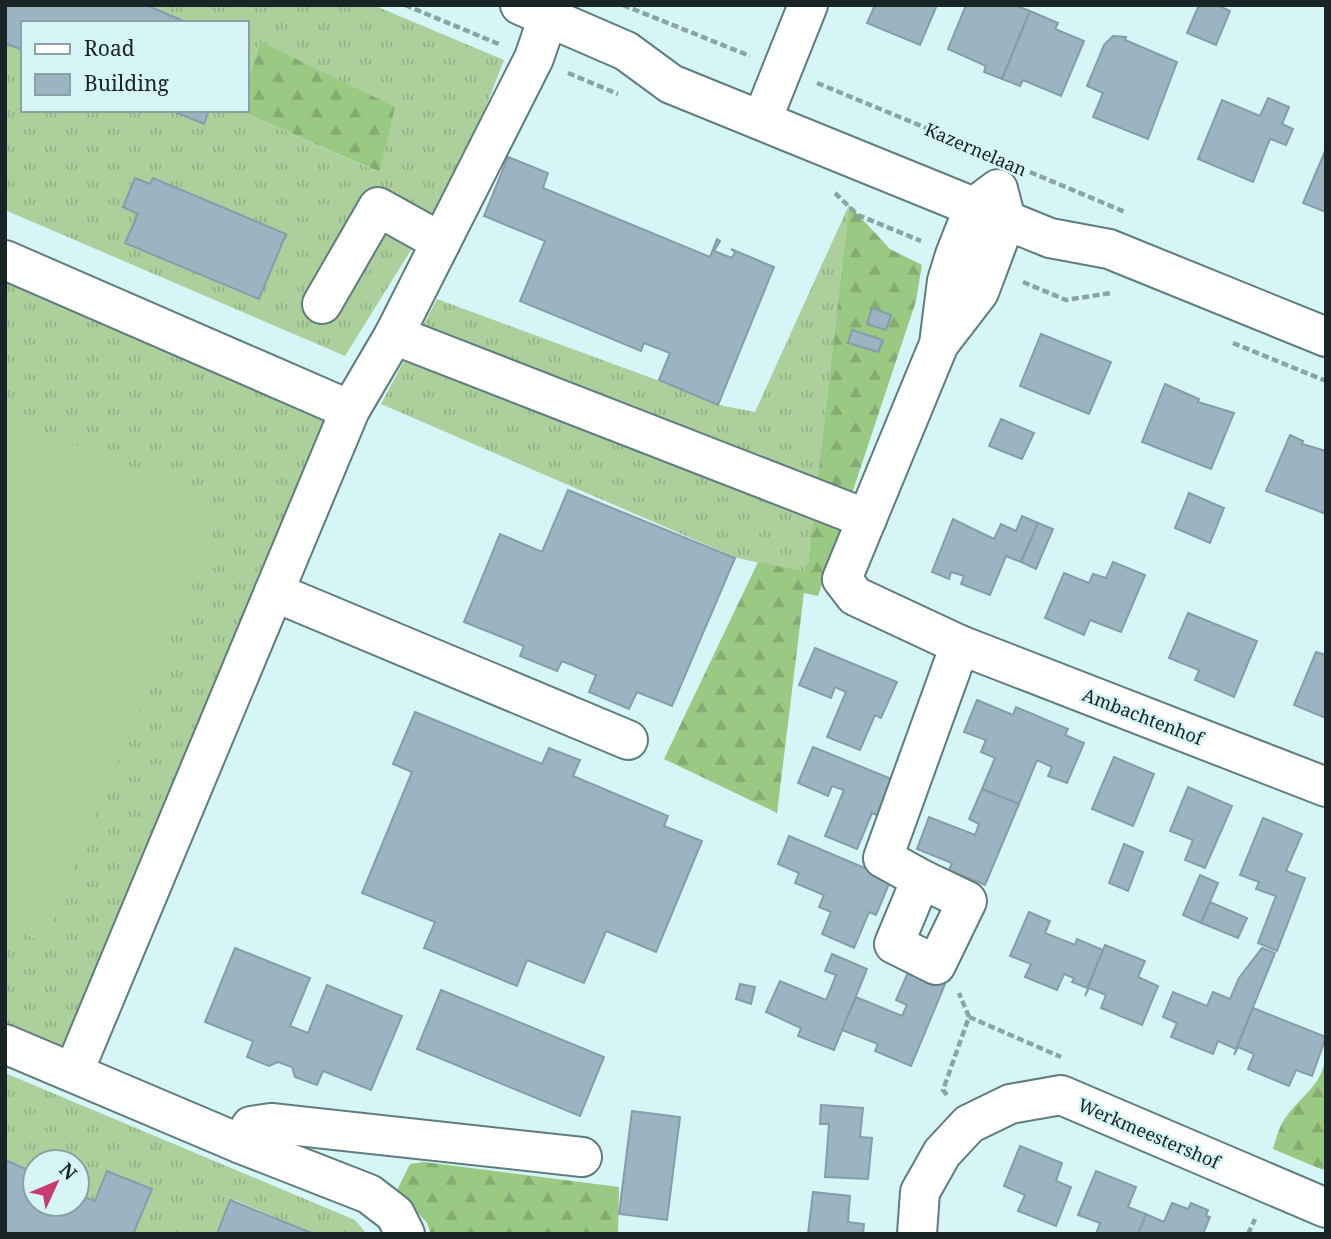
<svg xmlns="http://www.w3.org/2000/svg" width="1331" height="1239" viewBox="0 0 1331 1239" font-family="'Noto Serif',serif">
  <style>
    .grass { fill: url(#grass-tufts); fill-rule: evenodd }
    .forest { fill: url(#forest-firs) }
    .pitch { fill: #accf9c }
    .building { fill: #9cb4c2; stroke: #859daa; stroke-width: 2 }
    .lines { fill: none; stroke-linecap: round; stroke-linejoin: round }
    .minor-casing { stroke: #5f7c7e; stroke-width: 42 }
    .path { stroke: #8ba3a5; stroke-width: 4.5; stroke-dasharray: 7 3.5; stroke-linecap: butt }
    .minor { stroke: #fff; stroke-width: 38 }
    .labels { text-anchor: middle; dominant-baseline: central; stroke-width: 5; stroke-linejoin: round; paint-order: stroke }
    .street-label { font-size: 18px; fill: #182425; stroke: #d5f5f7 }
  </style>
  <defs>
    <pattern id="grass-tufts" width="24" height="20" patternUnits="userSpaceOnUse" patternTransform="scale(1.75)"><rect width="24" height="20" fill="#accf9c"/><path d="M3 7l-1-3M5 7V3M7 7l1-3M15 17l-1-3M17 17v-4M19 17l1-3" fill="none" stroke="#93b286"/></pattern>
    <pattern id="forest-firs" width="22" height="20" patternUnits="userSpaceOnUse" patternTransform="scale(1.75)"><rect width="22" height="20" fill="#9ac984"/><path d="M5 1l3.5 6h-7zM16 11l3.5 6h-7z" fill="#84ac72"/></pattern>
  </defs>
  <rect width="100%" height="100%" fill="#d5f5f7"/>
  <!-- grass -->
  <g class="grass">
    <path d="M5,5H373L504,60L462,168L345,356L5,210ZM23,23H247V83L261,43L378,172L238,110H23Z"/>
    <path d="M849,205L807,573L737,558L381,404L437,299L657,380L719,405L755,412Z"/>
    <path d="M5,267L330,408L73,1051L5,1023Z"/>
    <path d="M5,1073L355,1220L367,1234H313L235,1200L220,1234H5ZM35,1162H77V1204H35Z"/>
  </g>
  <!-- forest -->
  <g class="forest">
    <path d="M261,42L395,107L379,172L238,110H247V83Z"/>
    <path d="M849,205L890,249L922,265L916,301L818,596L804,593L777,813L664,759L758,562L807,572Z"/>
    <path d="M1326,1053V1163L1323,1170L1273,1149C1277,1136 1280,1123 1289,1113C1306,1092 1324,1082 1326,1053Z"/>
    <path d="M424,1162L619,1187L618,1234H431L427,1223L397,1190L410,1164Z"/>
  </g>
  <!-- pitch -->
  <path class="pitch" d="M5,417L223,506L44,942L5,927Z"/>
  <!-- building -->
  <g class="building">
    <path d="M5,5H146L188,23H23V50L5,43Z"/>
    <path d="M875,5H937L920,45L867,23Z"/>
    <path d="M966,5H1015L1030,11L1002,79L984,72L986,66L948,49Z"/>
    <path d="M1199,5H1217L1230,11L1216,45L1187,33Z"/>
    <path d="M1030,11L1058,23L1055,29L1084,41L1061,96L1023,80L1020,86L1002,79Z"/>
    <path d="M1113,36L1126,37L1125,40L1177,62L1148,139L1093,117L1103,93L1087,86L1104,45Z"/>
    <path d="M1268,98L1289,107L1282,124L1293,129L1286,145L1270,139L1253,182L1198,159L1222,100L1260,116Z"/>
    <path d="M170,110H209L204,124Z"/>
    <path d="M1326,149V212L1303,203Z"/>
    <path d="M508,157L548,173L543,188L710,257L717,239L720,241L714,251L732,258L735,252L731,249L774,267L718,405L659,380L670,353L644,343L641,351L520,301L545,241L484,216Z"/>
    <path d="M135,178L150,184L153,178L286,234L259,299L125,243L138,214L123,207Z"/>
    <path d="M872,308L891,315L886,330L867,324Z"/>
    <path d="M852,330L883,340L878,352L848,343Z"/>
    <path d="M1041,334L1111,362L1089,414L1020,386Z"/>
    <path d="M1165,384L1199,399L1198,402L1234,413L1211,469L1142,442Z"/>
    <path d="M1001,419L1034,433L1022,459L989,446Z"/>
    <path d="M1290,435L1303,441L1302,444L1326,451V514L1266,491Z"/>
    <path d="M568,490L735,558L672,706L637,692L629,709L589,692L596,675L562,661L557,671L520,656L524,646L464,622L500,534L542,552Z"/>
    <path d="M1189,493L1224,508L1210,543L1175,528Z"/>
    <path d="M1022,516L1038,523L1021,562L1006,556L990,595L961,584L964,576L951,572L949,579L932,572L953,519L994,539L1001,524L1016,531Z"/>
    <path d="M1038,523L1053,529L1036,569L1021,562Z"/>
    <path d="M1113,562L1145,575L1121,632L1090,620L1084,635L1045,618L1064,573L1089,583L1093,574L1106,578Z"/>
    <path d="M1188,613L1257,641L1234,697L1195,680L1199,670L1169,658Z"/>
    <path d="M815,648L897,682L881,718L875,715L860,750L827,737L846,692L835,687L831,698L799,685Z"/>
    <path d="M1316,652L1326,655V718L1294,705Z"/>
    <path d="M977,700L1013,715L1016,707L1068,729L1065,735L1084,743L1067,783L1048,776L1052,767L1037,760L1019,804L982,789L995,758L981,752L986,740L964,732Z"/>
    <path d="M415,712L542,764L549,748L580,760L573,776L668,816L664,826L702,841L656,952L606,931L584,983L527,960L517,986L424,948L435,922L362,893L412,772L393,764Z"/>
    <path d="M813,747L894,780L879,816L872,813L857,849L825,836L844,790L832,786L828,796L798,783Z"/>
    <path d="M1114,757L1154,774L1133,826L1092,809Z"/>
    <path d="M1188,787L1232,806L1205,868L1185,860L1193,840L1170,831Z"/>
    <path d="M982,789L1019,804L985,885L949,870L952,863L917,849L929,817L975,835L979,824L969,819Z"/>
    <path d="M1263,818L1302,834L1286,871L1305,878L1277,951L1258,943L1276,896L1256,889L1259,882L1240,875Z"/>
    <path d="M789,836L891,879L876,915L869,912L854,948L822,934L831,912L819,907L824,895L795,883L799,873L778,864Z"/>
    <path d="M1124,844L1143,852L1128,891L1109,883Z"/>
    <path d="M1200,875L1218,883L1201,923L1183,915Z"/>
    <path d="M1210,902L1247,918L1238,938L1201,923Z"/>
    <path d="M1029,912L1050,921L1045,933L1075,945L1077,939L1103,950L1087,988L1072,982L1074,978L1064,974L1057,990L1025,977L1031,964L1010,956Z"/>
    <path d="M1105,945L1145,961L1138,977L1158,986L1142,1025L1101,1008L1106,995L1089,988L1085,996Z"/>
    <path d="M235,948L310,978L290,1026L308,1033L327,985L402,1016L371,1090L323,1071L317,1085L295,1077L292,1067L278,1062L269,1066L247,1057L253,1041L205,1022Z"/>
    <path d="M1262,948L1275,953L1236,1049L1218,1041L1213,1054L1171,1037L1177,1023L1163,1017L1173,992L1207,1006L1213,992L1230,999L1239,978Z"/>
    <path d="M832,954L867,969L834,1050L798,1036L801,1028L766,1012L780,981L826,1000L836,975L825,971Z"/>
    <path d="M909,970L945,984L911,1066L875,1051L878,1044L842,1030L856,997L902,1016L907,1005L896,1000Z"/>
    <path d="M740,984L755,987L751,1004L736,999Z"/>
    <path d="M441,990L604,1057L580,1116L417,1049Z"/>
    <path d="M1253,1008L1326,1037L1312,1076L1296,1070L1289,1086L1248,1069L1254,1054L1238,1047L1234,1055Z"/>
    <path d="M821,1105L863,1108L860,1137L872,1138L868,1179L825,1177L829,1124H820Z"/>
    <path d="M632,1111L680,1117L667,1220L619,1214Z"/>
    <path d="M1020,1146L1062,1163L1056,1181L1071,1187L1056,1226L1018,1211L1025,1195L1004,1186Z"/>
    <path d="M5,1160L35,1173V1204H77V1194L95,1201L107,1171L152,1189L133,1234H5Z"/>
    <path d="M1096,1171L1136,1187L1128,1207L1146,1214L1138,1234H1096L1100,1223L1078,1215Z"/>
    <path d="M813,1192L850,1196L848,1222L864,1224L863,1234H808Z"/>
    <path d="M230,1200L314,1234H217Z"/>
    <path d="M1172,1203L1188,1209L1191,1203L1208,1210L1206,1216L1210,1217L1203,1234H1138L1146,1214L1164,1222Z"/>
  </g>
  <g class="lines">
    <defs>
      <g id="minor">
        <path d="M520,5L626,51L671,84L1050,238L1109,249L1326,337"/>
        <path d="M762,120L808,5"/>
        <path d="M5,260L350,410"/>
        <path d="M322,304L378,207L441,242"/>
        <path d="M394,335L867,519"/>
        <path d="M939,344L947,281L955,255L974,207L998,189L1006,220L979,292L939,344L842,579L855,596L960,645L1326,787"/>
        <path d="M274,592L628,740"/>
        <path d="M921,879L967,901L936,965L894,944L921,879L883,858L960,645"/>
        <path d="M5,1044L241,1144L369,1194L395,1214L405,1234"/>
        <path d="M74,1071L350,410L394,335L534,58L548,17"/>
        <path d="M241,1144L251,1126L271,1123L582,1157"/>
        <path d="M917,1234L920,1192L942,1153L969,1124L1010,1104L1061,1095L1326,1208"/>
      </g>
    </defs>
    <!-- minor casing -->
    <use href="#minor" class="minor-casing"/>
    <!-- path -->
    <g class="path">
      <path d="M405,5L501,45"/>
      <path d="M623,5L750,56"/>
      <path d="M568,73L618,94"/>
      <path d="M817,83L987,153"/>
      <path d="M1030,172L1125,212"/>
      <path d="M835,193L858,215L921,241"/>
      <path d="M1023,282L1066,300L1111,293"/>
      <path d="M1233,343L1326,381"/>
      <path d="M969,1017L1061,1057"/>
      <path d="M947,1095L943,1090L969,1017L959,993"/>
      <path d="M1248,1234L1255,1219"/>
    </g>
    <!-- minor -->
    <use href="#minor" class="minor"/>
  </g>
  <g class="labels">
    <!-- street labels -->
    <g class="street-label">
      <text transform="translate(976 149) rotate(23)">Kazernelaan</text>
      <text transform="translate(1143 716) rotate(21)">Ambachtenhof</text>
      <text transform="translate(1149 1133) rotate(23)">Werkmeestershof</text>
    </g>
  </g>
  <!-- border -->
  <rect width="1331" height="1239" fill="none" stroke="#182425" stroke-width="14"/>
  <!-- legend -->
  <rect x="21" y="21" width="228" height="91" fill="#d5f5f7" stroke="#89a1a3" stroke-width="2"/>
  <rect x="35" y="44" width="35" height="10" fill="#ffffff" stroke="#89a1a3" stroke-width="2"/>
  <text x="84" y="56" font-size="21" fill="#182425">Road</text>
  <rect x="35" y="74" width="35" height="21" fill="#9cb4c2" stroke="#89a1a3" stroke-width="2"/>
  <text x="84" y="91" font-size="21" fill="#182425">Building</text>
  <!-- north arrow -->
  <g transform="translate(56 1183) rotate(46)"><circle r="33" fill="#d5f5f7" stroke="#89a1a3" stroke-width="2"/>
  <path d="M0-5L12 26L0 18L-12 26Z" fill="#c83c70"/>
  <text y="-10" font-size="19" font-weight="bold" text-anchor="middle" fill="#182425">N</text>
  </g>
</svg>
